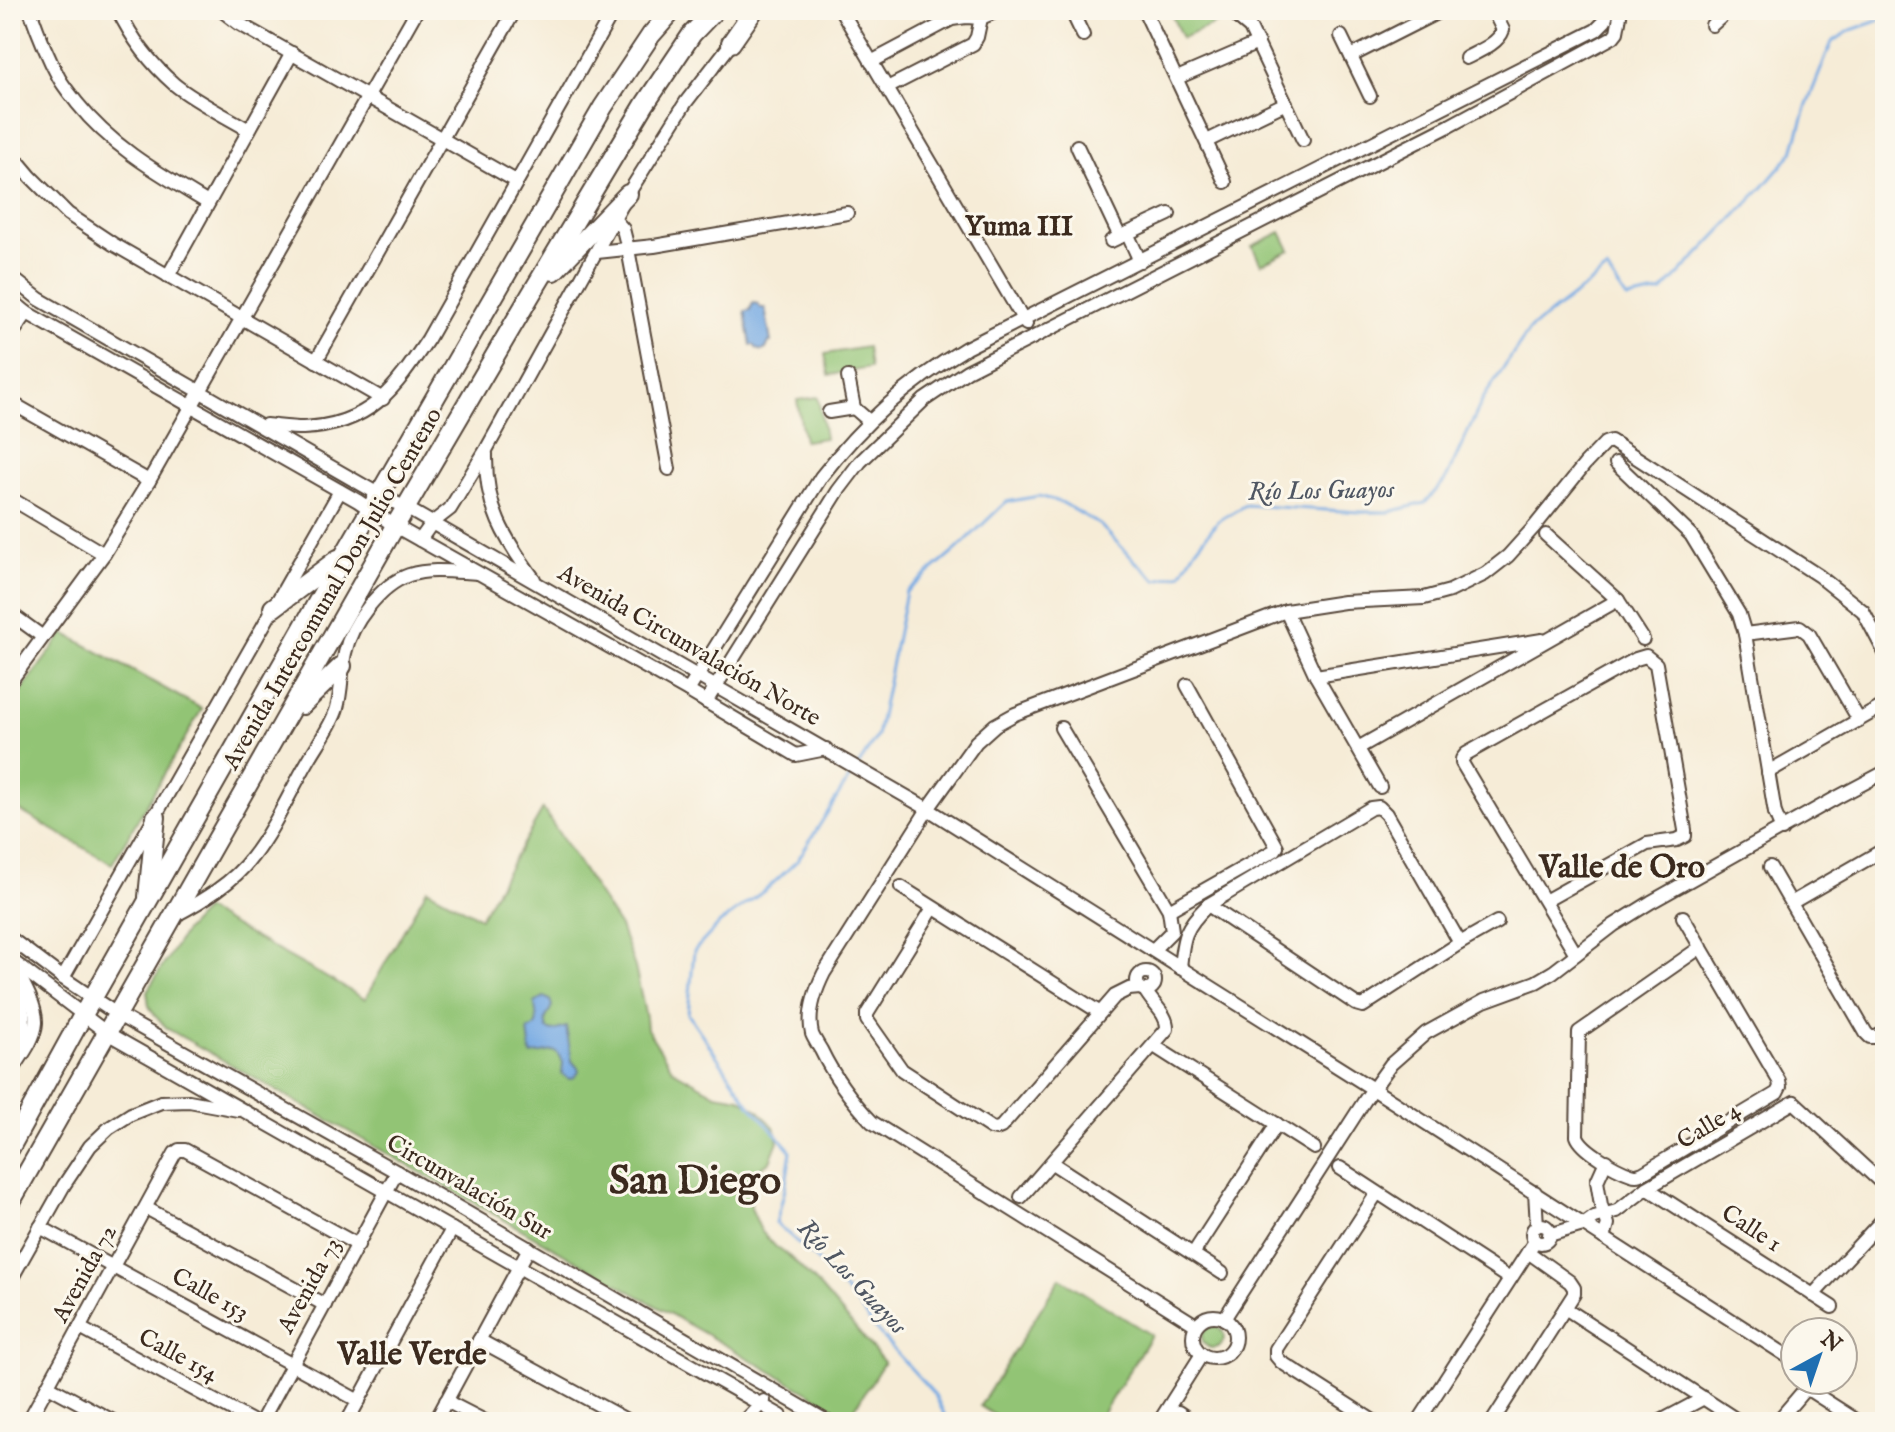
<svg xmlns="http://www.w3.org/2000/svg" width="1895" height="1432" viewBox="0 0 1895 1432" font-family="'IM FELL English',serif">
  <style>
    .green { fill: #92c475; stroke: #66774a; stroke-width: 2 }
    .water { fill: #77aae3; stroke: #596a80; stroke-width: 2 }
    .lines { fill: none; stroke-linecap: round; stroke-linejoin: round }
    .stream { stroke: #77aae3; stroke-width: 3 }
    .street-casing { stroke: #57473a; stroke-width: 16 }
    .primary-casing { stroke: #57473a; stroke-width: 22 }
    .street { stroke: #fff; stroke-width: 12 }
    .primary { stroke: #fff; stroke-width: 18 }
    .labels { text-anchor: middle; dominant-baseline: central; stroke-width: 6; stroke-linejoin: round; paint-order: stroke }
    .street-label { font-size: 24px; fill: #3b2a1e; stroke: #fbf7ec }
    .water-label { font-size: 26px; font-style: italic; fill: #505763; stroke: #fbf7ec }
    .quarter-label { font-size: 28px; font-weight: bold; fill: #3b2a1e; stroke: #fbf7ec }
    .district-label { font-size: 32px; font-weight: bold; fill: #3b2a1e; stroke: #fbf7ec }
    .town-label { font-size: 40px; font-weight: bold; fill: #3b2a1e; stroke: #fbf7ec }
  </style>
  <rect width="100%" height="100%" fill="#fbf7ec"/>
  <filter id="ink" filterUnits="userSpaceOnUse"><feTurbulence type="fractalNoise" baseFrequency=".0125" numOctaves="2"/><feDisplacementMap in="SourceGraphic" scale="16" xChannelSelector="R" yChannelSelector="G"/><feConvolveMatrix kernelMatrix="1 2 1 2 8 2 1 2 1" color-interpolation-filters="sRGB"/></filter>
  <filter id="wash" filterUnits="userSpaceOnUse"><feTurbulence type="fractalNoise" baseFrequency=".006" numOctaves="4" result="noise"/><feDisplacementMap in="SourceGraphic" scale="32" xChannelSelector="R" yChannelSelector="G"/><feGaussianBlur stdDeviation="1.8" result="paint"/><feColorMatrix in="noise" values="0 0 0 0 0 0 0 0 0 0 0 0 0 0 0 0 0 1.4 0 .05"/><feComposite in="paint" operator="in"/></filter>
  <g filter="url(#wash)">
    <rect width="100%" height="100%" fill="#f6ecd7"/>
    <!-- green -->
    <g class="green">
      <path d="M1186,10H1217L1222,21L1182,38L1172,16Z"/>
      <path d="M1281,232L1290,250L1261,264L1252,246Z"/>
      <path d="M867,347L870,368L829,375L825,354Z"/>
      <path d="M818,397L825,438L804,441L797,400Z"/>
      <path d="M64,633L202,709L112,864L10,805V706Z"/>
      <path d="M543,809L620,927L635,967L646,1018L647,1029L673,1070L716,1094L740,1098L758,1110L774,1127L778,1141L770,1161L752,1174L749,1183L751,1208L761,1231L776,1247L790,1257L821,1288L884,1362L850,1416L168,1029L155,1016L149,1006L147,991L185,931L205,910L365,999L427,889L480,918Z"/>
      <path d="M1060,1278L1151,1335L1097,1422H1005L980,1406Z"/>
      <circle cx="1213" cy="1337" r="11"/>
    </g>
    <!-- water -->
    <g class="water">
      <path d="M753,303L758,304L761,308H765L771,342H769L766,349L762,351L757,349L754,345H751L745,311L750,310Z"/>
      <path d="M544,997L550,1000L552,1006L545,1020L547,1029L553,1031L566,1027L572,1061L578,1068L579,1072L573,1078L569,1079L562,1074L563,1062L557,1052L553,1051L531,1055L528,1030C542,1026 535,1014 535,1003Z"/>
    </g>
    <g class="lines">
      <!-- stream -->
      <g class="stream">
        <path d="M858,766L877,736L906,592L955,551L1006,502L1039,496L1063,503L1100,525L1136,562L1157,580L1181,574L1196,549L1218,521L1245,505L1360,512H1389L1425,503L1446,479L1484,397L1530,329L1607,270L1627,299L1662,292L1763,187L1793,152L1807,104L1832,42L1851,30L1880,20L1885,16"/>
        <path d="M853,772L797,861L768,888L720,923L694,951L688,1014L750,1105L791,1151L785,1189L776,1223L817,1260L858,1305L876,1330L935,1395L948,1422"/>
      </g>
    </g>
  </g>
  <g filter="url(#ink)">
    <g class="lines">
      <defs>
        <g id="street">
          <path d="M30,10C38,33 47,56 59,78C64,87 71,95 77,103C113,148 160,174 208,203"/>
          <path d="M118,10C132,39 150,63 174,84C193,100 227,117 249,130"/>
          <path d="M221,10L238,23L516,181"/>
          <path d="M841,10L1026,324"/>
          <path d="M1071,10L1083,35"/>
          <path d="M1144,10L1225,182"/>
          <path d="M1235,10L1238,18L1250,28L1303,140"/>
          <path d="M1238,18L1256,10"/>
          <path d="M1712,25L1729,10"/>
          <path d="M1341,36L1370,96"/>
          <path d="M1351,56L1442,10"/>
          <path d="M1466,58C1479,51 1498,44 1503,30L1493,10"/>
          <path d="M871,62L952,19L966,17L981,18L1000,10"/>
          <path d="M1177,78L1258,43"/>
          <path d="M887,88L973,44L977,37L981,18"/>
          <path d="M1207,141L1286,103"/>
          <path d="M1077,146L1120,237"/>
          <path d="M10,152L31,177L68,214L113,244L383,399"/>
          <path d="M615,220L623,229L628,249L669,469"/>
          <path d="M1127,233L1140,261"/>
          <path d="M1111,241L1169,214"/>
          <path d="M597,252L654,246L847,213"/>
          <path d="M10,276L39,299L380,495L406,508L928,809L1373,1089L1795,1361"/>
          <path d="M168,276L292,53"/>
          <path d="M10,299L27,313L358,501L395,526L688,691L796,755L826,749"/>
          <path d="M10,337L27,313"/>
          <path d="M316,361L515,10"/>
          <path d="M848,377L854,408L869,421"/>
          <path d="M10,402L149,481"/>
          <path d="M829,412L854,408"/>
          <path d="M266,425C278,426 291,428 303,428C370,425 394,390 428,339L614,10"/>
          <path d="M486,454C485,507 504,538 534,579"/>
          <path d="M1616,463L1691,535L1739,614L1745,634L1775,813L1782,830"/>
          <path d="M10,498L104,554"/>
          <path d="M1546,535L1618,600L1643,639"/>
          <path d="M420,540L432,523L450,509L486,450L628,194L686,102L734,40"/>
          <path d="M1286,611L1316,676L1380,787"/>
          <path d="M10,613L43,637"/>
          <path d="M1745,634L1800,627L1809,634L1859,720"/>
          <path d="M1316,676L1542,640"/>
          <path d="M10,682L104,554L149,481L417,10"/>
          <path d="M688,691L821,477C863,423 907,383 966,348L1596,30L1605,21L1608,10"/>
          <path d="M706,702L838,491L860,462L924,400L967,371L1449,126L1613,37L1617,32L1621,10"/>
          <path d="M1061,728L1169,910L1172,931L1153,950"/>
          <path d="M1358,748L1618,600"/>
          <path d="M1768,772L1885,705"/>
          <path d="M1770,867L1866,1033L1870,1037H1876L1885,1032"/>
          <path d="M901,887L1099,1012"/>
          <path d="M1545,901L1647,844L1677,840L1685,836V830L1656,664L1646,656L1636,659L1466,754L1462,759V763L1576,954"/>
          <path d="M1791,903L1885,849"/>
          <path d="M1208,905L1356,1004L1363,1006L1460,943L1497,922"/>
          <path d="M933,908L867,1014V1020L902,1070L991,1128L996,1129L1001,1127L1115,996L1129,989L1140,988"/>
          <path d="M1169,910L1275,850L1277,847L1187,685"/>
          <path d="M174,916C202,901 233,883 252,857C274,829 290,792 308,761C317,745 332,725 337,708C342,690 341,671 345,653C351,624 380,585 409,575C431,568 455,572 477,573"/>
          <path d="M1683,917L1779,1081L1780,1087L1777,1093L1643,1173C1637,1175 1637,1176 1631,1174C1616,1169 1582,1150 1577,1136L1579,1032L1701,947"/>
          <path d="M10,938L63,978L118,1015L397,1172L828,1422"/>
          <path d="M10,959L107,1033L781,1416"/>
          <path d="M1180,968C1183,937 1184,928 1208,905L1371,808L1379,807L1386,814L1460,943"/>
          <circle cx="1146" cy="981" r="9"/>
          <path d="M63,978L340,491"/>
          <path d="M10,986C26,1003 26,1025 22,1046"/>
          <path d="M1154,1046L1314,1148"/>
          <path d="M1885,1050L1883,1052L1885,1055"/>
          <path d="M10,1074C19,1059 35,1040 36,1023C37,1006 21,979 13,964"/>
          <path d="M1052,1163L1222,1273"/>
          <path d="M1340,1168L1510,1279"/>
          <path d="M1647,1188L1832,1307"/>
          <path d="M1535,1192L1537,1226"/>
          <path d="M1021,1197L1167,1029C1168,1014 1152,1004 1145,990"/>
          <path d="M146,1208L325,1305"/>
          <circle cx="1541" cy="1234" r="9"/>
          <path d="M40,1227L359,1401"/>
          <path d="M1549,1235L1583,1225L1594,1217L1617,1211L1647,1188L1794,1102L1885,1186"/>
          <path d="M1604,1238L1608,1224L1601,1205L1597,1181L1606,1161"/>
          <path d="M1193,1254L1277,1124"/>
          <path d="M10,1281L64,1185L90,1146L109,1128L131,1114L161,1102L189,1101L238,1110"/>
          <path d="M1813,1295L1885,1217"/>
          <path d="M1565,1308L1740,1422"/>
          <circle cx="1214" cy="1337" r="21"/>
          <path d="M1224,1319L1365,1100L1391,1064L1426,1033L1484,1001L1536,982L1553,972L1614,925L1651,902L1836,798L1885,772"/>
          <path d="M1196,1325L872,1122C852,1101 834,1077 821,1050C818,1045 814,1039 812,1034C807,1013 815,991 824,973L928,809L976,742L995,725L1015,714L1286,611L1344,602L1424,598L1450,591L1485,574L1508,556L1535,526L1585,464L1605,443L1611,441L1819,576L1863,611L1885,653"/>
          <path d="M80,1328L254,1422"/>
          <path d="M479,1340L630,1422"/>
          <path d="M48,1386L115,1422"/>
          <path d="M1806,1388L1859,1422"/>
          <path d="M446,1401L487,1422"/>
          <path d="M1178,1412L1193,1422"/>
          <path d="M29,1420L175,1153L179,1150H185L358,1245"/>
          <path d="M261,1422L397,1172"/>
          <path d="M347,1422L452,1229"/>
          <path d="M435,1422L529,1248"/>
          <path d="M744,1422L764,1401"/>
          <path d="M1159,1422L1202,1354"/>
          <path d="M1375,1422L1281,1362L1276,1356V1349L1377,1193"/>
          <path d="M1418,1422L1535,1241"/>
          <path d="M1492,1422L1574,1294V1288L1570,1282L1528,1252"/>
          <path d="M1659,1422L1704,1398"/>
          <path d="M1777,1422L1806,1388L1809,1380"/>
        </g>
        <g id="primary">
          <path d="M731,43L754,10"/>
          <path d="M554,271L628,194"/>
          <path d="M273,608L338,559"/>
          <path d="M302,705L342,666"/>
          <path d="M148,897L156,817"/>
          <path d="M10,1148L83,1015L346,552L603,107L651,35L673,10"/>
          <path d="M10,1203L395,526L530,296L645,104L692,34L715,10"/>
        </g>
      </defs>
      <!-- street casing -->
      <use href="#street" class="street-casing"/>
      <!-- primary casing -->
      <use href="#primary" class="primary-casing"/>
      <!-- street -->
      <use href="#street" class="street"/>
      <!-- primary -->
      <use href="#primary" class="primary"/>
    </g>
  </g>
  <g class="labels">
    <!-- street labels -->
    <g class="street-label">
      <text transform="translate(333 589) rotate(-60)">Avenida Intercomunal Don Julio Centeno</text>
      <text transform="translate(689 646) rotate(30)">Avenida Circunvalación Norte</text>
      <text transform="translate(1709 1126) rotate(-31)">Calle 4</text>
      <text transform="translate(469 1188) rotate(30)">Circunvalación Sur</text>
      <text transform="translate(1751 1229) rotate(33)">Calle 1</text>
      <text transform="translate(85 1274) rotate(-61)">Avenida 72</text>
      <text transform="translate(310 1286) rotate(-61)">Avenida 73</text>
      <text transform="translate(210 1295) rotate(29)">Calle 153</text>
      <text transform="translate(178 1356) rotate(28)">Calle 154</text>
    </g>
    <!-- water labels -->
    <g class="water-label">
      <text transform="translate(1321 491) rotate(-1)">Río Los Guayos</text>
      <text transform="translate(852 1277) rotate(47)">Río Los Guayos</text>
    </g>
    <!-- quarter labels -->
    <g class="quarter-label">
      <text x="1019" y="227">Yuma III</text>
    </g>
    <!-- district labels -->
    <g class="district-label">
      <text x="1622" y="868">Valle de Oro</text>
      <text x="412" y="1355">Valle Verde</text>
    </g>
    <!-- town labels -->
    <g class="town-label">
      <text x="695" y="1182">San Diego</text>
    </g>
  </g>
  <!-- margin -->
  <rect width="1895" height="1432" fill="none" stroke="#fbf7ec" stroke-width="40"/>
  <!-- north arrow -->
  <g transform="translate(1819 1356) rotate(40)"><circle r="38" fill="#fbf7ec" stroke="#aea59a" stroke-width="2"/>
  <path d="M0-6L14 30L0 20L-14 30Z" fill="#1f6fb2"/>
  <text y="-12" font-size="22" font-weight="bold" text-anchor="middle" fill="#3b2a1e">N</text>
  </g>
</svg>
